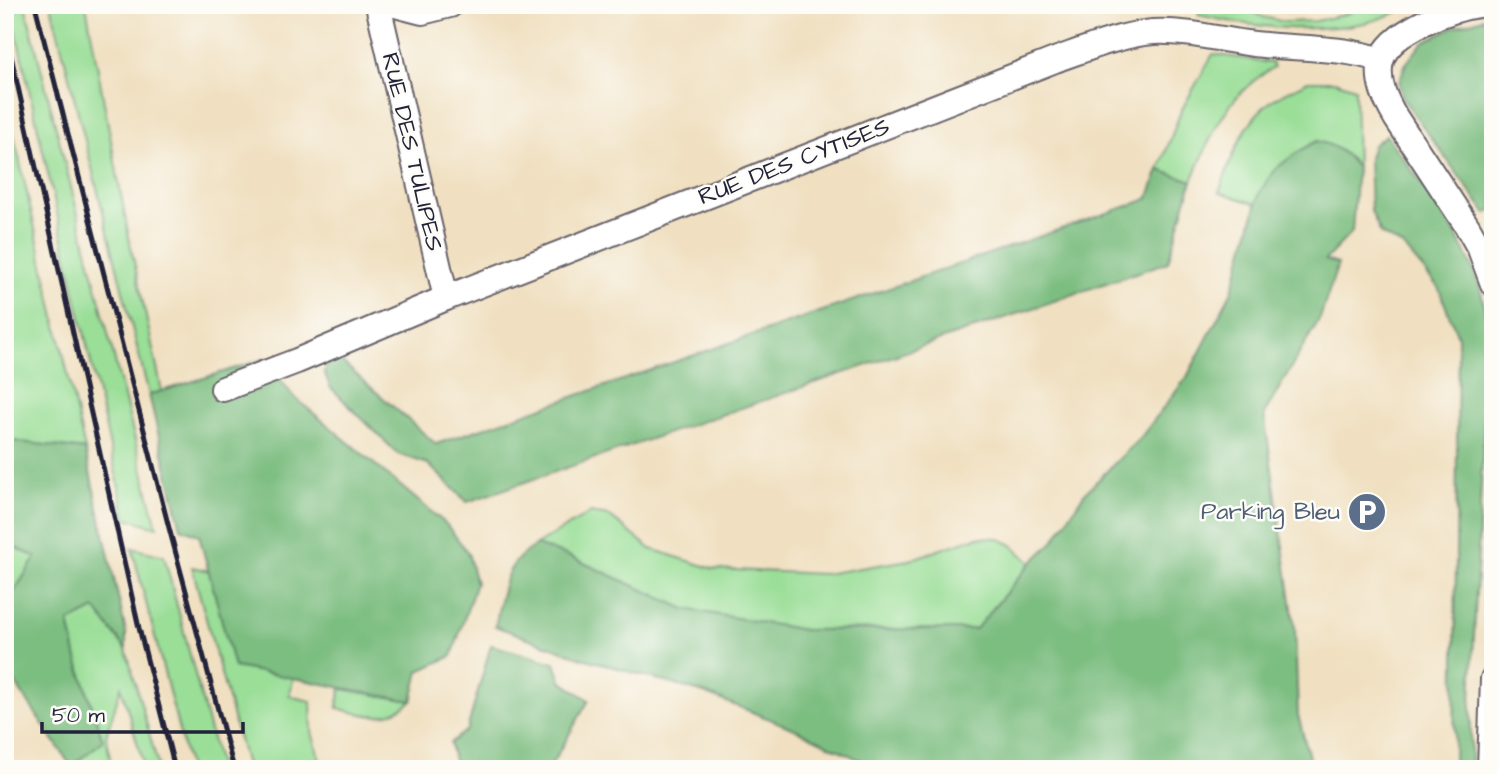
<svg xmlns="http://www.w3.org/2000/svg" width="1498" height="774" viewBox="0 0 1498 774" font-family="'Architects Daughter',sans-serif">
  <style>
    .green { fill: #9ade97; stroke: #5e8069; stroke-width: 2 }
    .forest { fill: #7bbd80; stroke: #4e705e; stroke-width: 2 }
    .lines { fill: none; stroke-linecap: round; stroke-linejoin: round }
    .minor-casing { stroke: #6a646a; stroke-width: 28 }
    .minor { stroke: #fff; stroke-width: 24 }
    .rail { stroke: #22223b; stroke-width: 5 }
    .labels { text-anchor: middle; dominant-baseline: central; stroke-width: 5; stroke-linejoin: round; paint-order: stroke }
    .street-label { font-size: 24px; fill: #22223b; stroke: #fdfcf7 }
    .service-label { font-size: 24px; fill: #4e5e75; stroke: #fdfcf7; text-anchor: end }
  </style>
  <rect width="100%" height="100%" fill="#fdfcf7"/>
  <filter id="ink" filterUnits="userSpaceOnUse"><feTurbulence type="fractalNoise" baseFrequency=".0143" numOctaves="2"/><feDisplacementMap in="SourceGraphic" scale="14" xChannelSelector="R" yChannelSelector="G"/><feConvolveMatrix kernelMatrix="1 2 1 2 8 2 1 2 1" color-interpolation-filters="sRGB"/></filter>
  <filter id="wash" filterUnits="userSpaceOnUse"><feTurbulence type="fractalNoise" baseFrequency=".00686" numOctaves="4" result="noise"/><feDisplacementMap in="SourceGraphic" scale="28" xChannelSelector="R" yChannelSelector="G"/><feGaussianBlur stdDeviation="1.57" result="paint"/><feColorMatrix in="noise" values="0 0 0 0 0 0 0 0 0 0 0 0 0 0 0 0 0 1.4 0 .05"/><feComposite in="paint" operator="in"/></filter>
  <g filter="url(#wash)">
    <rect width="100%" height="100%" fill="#f0e0c1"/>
    <!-- green -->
    <g class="green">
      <path d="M10,5H25L157,527L126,518Z"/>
      <path d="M51,5H86L129,238L162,391L149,395Z"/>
      <path d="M1202,5H1240L1263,17L1285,22L1316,21L1346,14L1366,5H1415C1397,12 1378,21 1359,24C1306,33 1250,27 1198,15Z"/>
      <path d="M1213,54L1272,63L1274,67C1225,96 1213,132 1192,181L1159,170L1181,111Z"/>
      <path d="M1308,81H1335L1355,88L1357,168C1346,153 1335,145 1316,141C1288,158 1268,172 1256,204L1219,192C1232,158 1243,120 1274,99C1285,92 1297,87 1308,81Z"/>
      <path d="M5,96L85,450L5,440Z"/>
      <path d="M590,513L609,516L651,549L714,569L824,574L909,560L977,537L997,538L1011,544L1031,563L976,629L804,630L685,609L566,555L536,545Z"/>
      <path d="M5,543L36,557L5,606Z"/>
      <path d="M132,548L164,556L220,769H189Z"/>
      <path d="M192,567L210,571L234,667L294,677L289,696L311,701L312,732L321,764L319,769H247Z"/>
      <path d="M95,609L126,649L159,769H145L121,687L106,736L112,769H72L71,766L103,741L77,659L69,622Z"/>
      <path d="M341,689L412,701C384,723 369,716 337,708Z"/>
    </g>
    <!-- forest -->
    <g class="forest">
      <path d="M1493,15V164L1489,165L1493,174V211L1486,213L1403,99L1399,83L1405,65L1423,42L1453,27Z"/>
      <path d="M1386,135C1419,181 1466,236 1481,292C1485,306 1486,321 1488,335L1471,702V769H1454L1458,337L1438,287L1404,247L1381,234L1371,211L1369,157L1373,145Z"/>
      <path d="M1317,141C1335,145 1346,153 1357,168L1352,232L1325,260L1338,264L1320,318L1264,414L1295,629L1298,715L1312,769H879L797,730L704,693L579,657L495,626C504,591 500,566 536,545L566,555L685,609L804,630L976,629L1031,563L1053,542L1084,494L1141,437L1187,377L1232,291L1260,192L1274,170L1296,153Z"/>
      <path d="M1159,170L1192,181L1168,262L467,502L428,464L398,454L330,387L324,371L334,355L436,444L1148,199Z"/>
      <path d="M265,359L293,396L446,524L468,553L476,583L452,656L419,671L412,701C352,691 294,677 234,667L199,535L181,528L149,395Z"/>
      <path d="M5,440L85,450L126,632V649L95,609L69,622L77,659L103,741L71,766L5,668V606L36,557L5,543Z"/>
      <path d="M491,645L555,663L561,681L589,700L549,769H456L450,743L467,730Z"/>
    </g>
  </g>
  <g filter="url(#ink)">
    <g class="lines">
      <defs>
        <g id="minor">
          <path d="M378,5L446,298"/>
          <path d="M395,5L422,12L450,5"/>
          <path d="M1479,5C1451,8 1390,31 1381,61C1376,81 1386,101 1396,118L1467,226L1480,249L1493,284"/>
          <path d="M223,389L297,361L446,298L1055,60C1086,49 1119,35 1153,32C1186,30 1221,40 1254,44C1297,49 1340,46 1381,60"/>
          <path d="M1490,769L1493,679"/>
        </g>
      </defs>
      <!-- minor casing -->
      <use href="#minor" class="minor-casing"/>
      <!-- minor -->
      <use href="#minor" class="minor"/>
      <!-- rail -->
      <g class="rail">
        <path d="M35,5L169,528L234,769"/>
        <path d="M5,29L139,628L175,769"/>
      </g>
    </g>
  </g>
  <!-- icons -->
  <defs>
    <symbol id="parking-disc" viewBox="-11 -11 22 22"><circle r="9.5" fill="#5c6f8a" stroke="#fdfcf7"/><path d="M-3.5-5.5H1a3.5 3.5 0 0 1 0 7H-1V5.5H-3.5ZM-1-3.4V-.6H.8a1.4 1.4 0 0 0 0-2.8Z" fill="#fff"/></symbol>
  </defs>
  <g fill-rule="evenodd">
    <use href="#parking-disc" x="1345" y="490" width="44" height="44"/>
  </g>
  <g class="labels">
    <!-- street labels -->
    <g class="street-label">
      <text transform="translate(412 152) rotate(77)">RUE DES TULIPES</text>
      <text transform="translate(794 162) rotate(-21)">RUE DES CYTISES</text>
    </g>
    <!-- service labels -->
    <g class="service-label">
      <text x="1340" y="512">Parking Bleu</text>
    </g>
  </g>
  <!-- margin -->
  <rect width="1498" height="774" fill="none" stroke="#fdfcf7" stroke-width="28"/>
  <!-- scale -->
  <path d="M42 722v10h201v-10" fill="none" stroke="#22223b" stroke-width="3.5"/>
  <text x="52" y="722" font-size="21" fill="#22223b" stroke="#fdfcf7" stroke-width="5" paint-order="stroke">50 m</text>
</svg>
